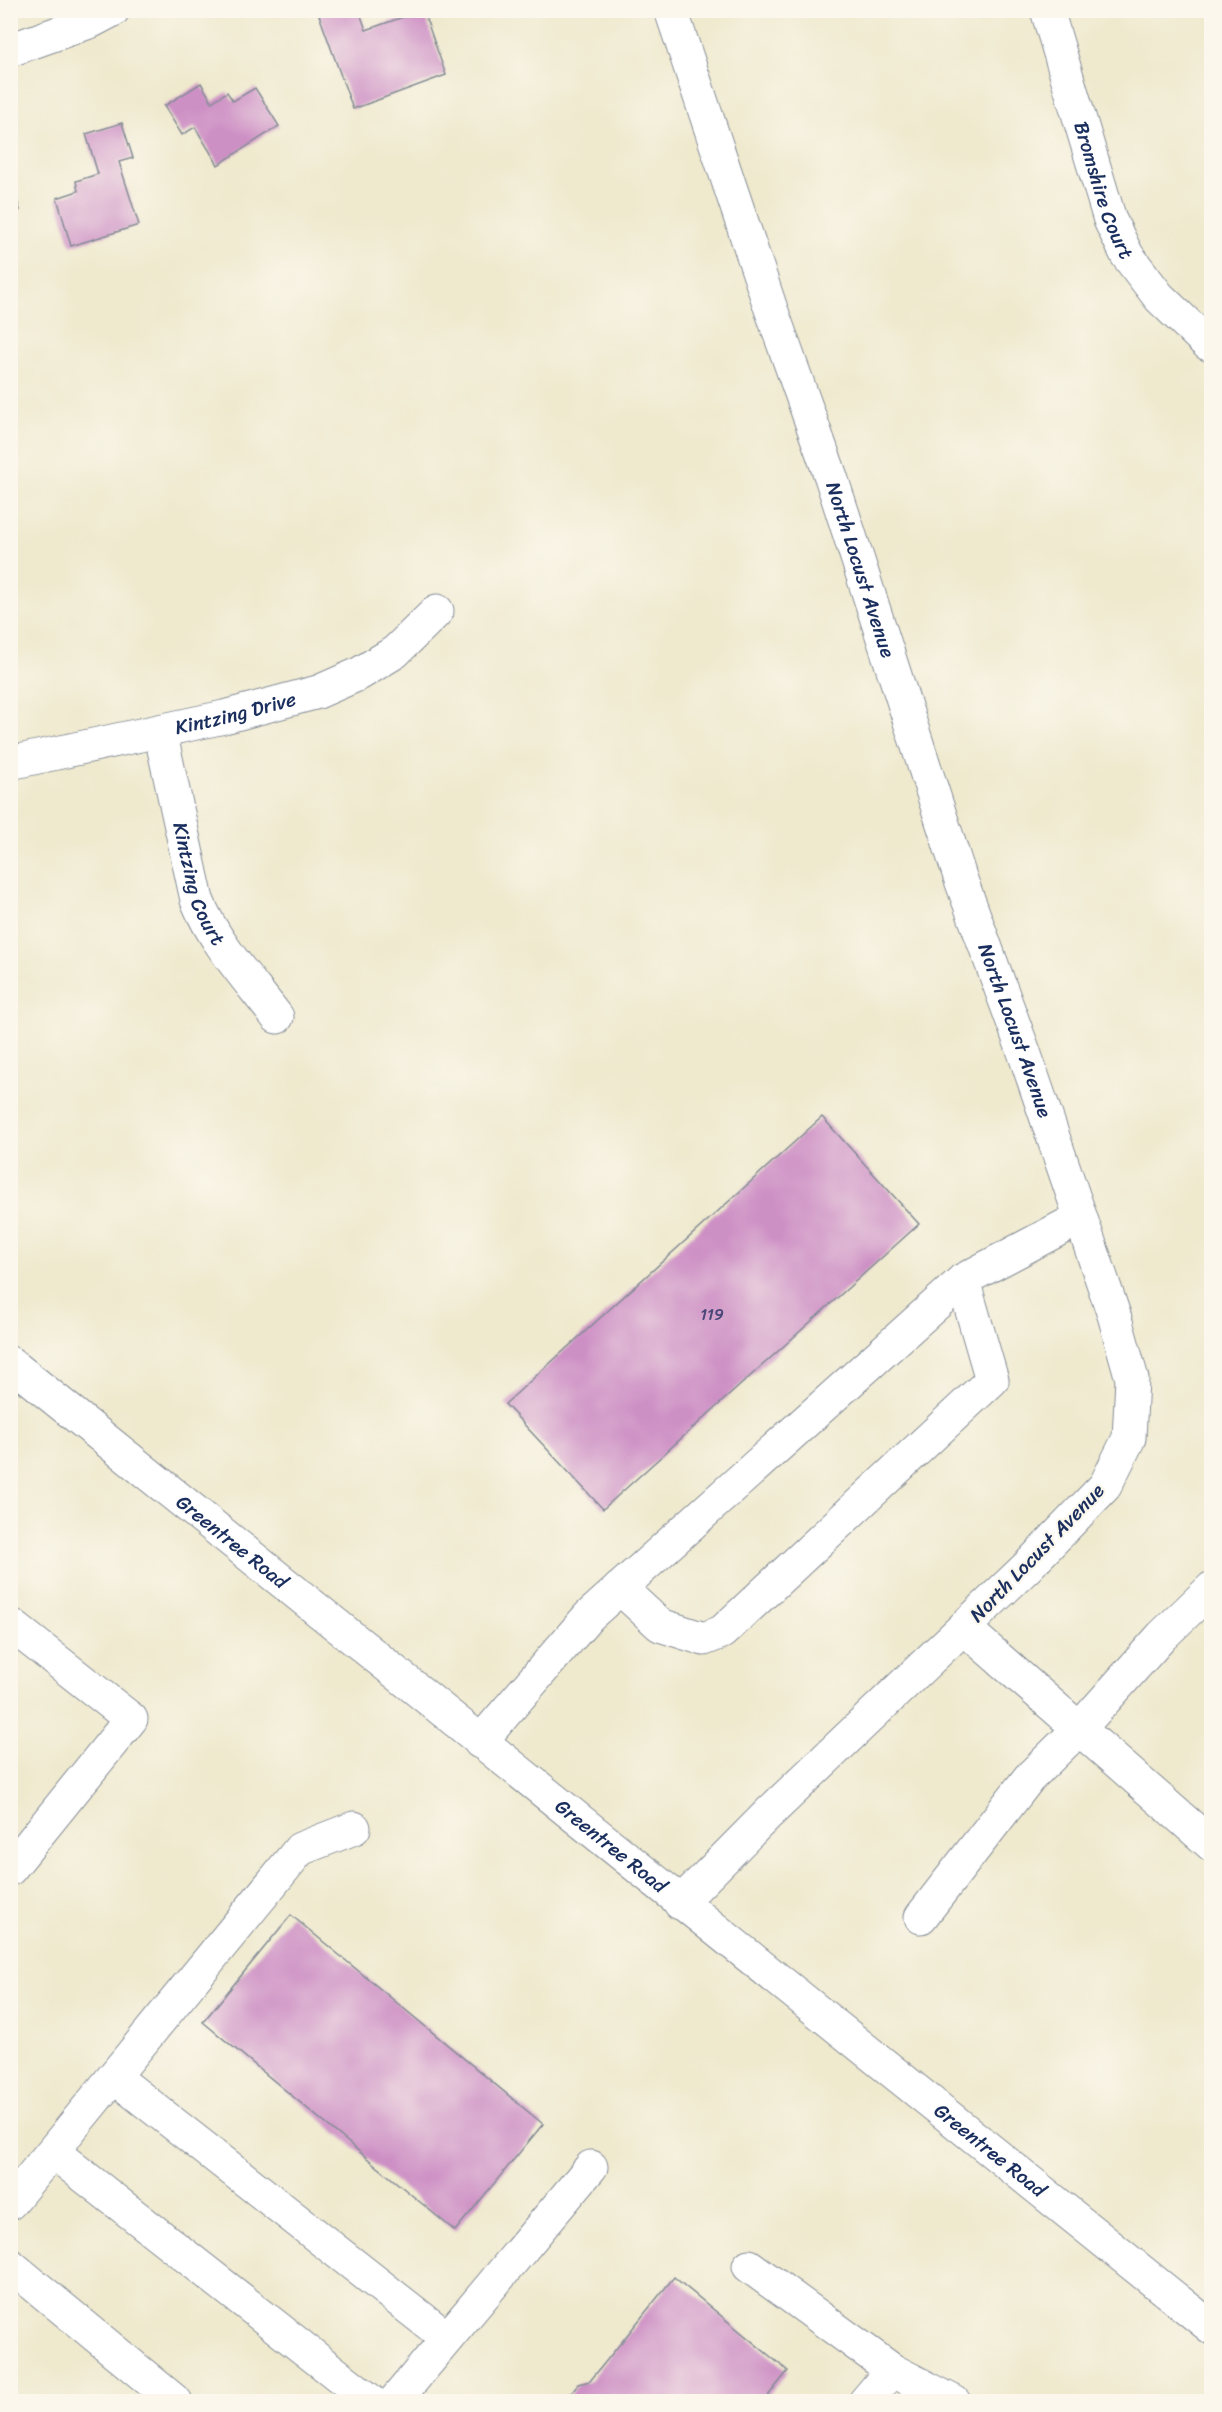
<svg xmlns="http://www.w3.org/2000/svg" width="1222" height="2412" viewBox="0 0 1222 2412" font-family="Sriracha,sans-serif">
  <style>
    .building { fill: #cd90c5 }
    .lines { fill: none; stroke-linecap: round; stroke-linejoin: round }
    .minor-casing { stroke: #858c96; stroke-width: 35 }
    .major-casing { stroke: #858c96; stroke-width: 35 }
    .minor { stroke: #fff; stroke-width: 33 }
    .major { stroke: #fff; stroke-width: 33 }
    .labels { text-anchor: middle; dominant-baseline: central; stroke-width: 4.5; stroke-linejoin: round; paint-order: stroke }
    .number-label { font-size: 16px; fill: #484778 }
    .street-label { font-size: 20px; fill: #1b2f5e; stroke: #fbf7ec }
  </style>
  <rect width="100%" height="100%" fill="#fbf7ec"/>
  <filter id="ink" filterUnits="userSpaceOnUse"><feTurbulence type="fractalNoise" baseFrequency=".0167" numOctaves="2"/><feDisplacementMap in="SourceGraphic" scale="12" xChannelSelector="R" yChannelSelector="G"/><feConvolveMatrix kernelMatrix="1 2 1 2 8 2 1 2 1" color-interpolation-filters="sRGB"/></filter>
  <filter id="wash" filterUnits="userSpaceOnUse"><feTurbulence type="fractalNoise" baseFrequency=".008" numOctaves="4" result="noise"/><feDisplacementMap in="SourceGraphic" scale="24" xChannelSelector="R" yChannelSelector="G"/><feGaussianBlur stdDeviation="1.35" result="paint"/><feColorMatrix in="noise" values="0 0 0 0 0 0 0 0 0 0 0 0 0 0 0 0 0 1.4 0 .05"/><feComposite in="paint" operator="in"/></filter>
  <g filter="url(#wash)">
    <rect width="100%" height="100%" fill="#efe9ce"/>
    <g id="blocks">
      <!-- building -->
      <g class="building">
        <path d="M333,10H359L366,30L423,10L446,75L353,109L319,15Z"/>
        <path d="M201,83L212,102L227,92L233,101L255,88L279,126L218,165L195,127L182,135L164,106Z"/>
        <path d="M122,123L133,158L119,162L139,225L71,246L57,198L78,191L76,181L98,174L86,134Z"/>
        <path d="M11,181L20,210L13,213L16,224L10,226Z"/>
        <path d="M822,1117L919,1224L603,1509L505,1404Z"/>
        <path d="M291,1915L543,2124L455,2231L203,2022Z"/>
        <path d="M674,2277L788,2371L763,2402H563L578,2384L590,2381Z"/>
      </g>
    </g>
  </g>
  <g filter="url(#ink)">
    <use href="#blocks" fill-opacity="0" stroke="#858c96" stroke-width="1.5"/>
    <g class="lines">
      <defs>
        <g id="minor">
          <path id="s1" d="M671,10L771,309L831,477L961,880L1024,1052L1114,1315L1132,1379L1129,1438L1105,1486L1027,1567L769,1813L680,1903"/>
          <path id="s2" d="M1047,10L1110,220L1127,255L1159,297L1208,344"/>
          <path d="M10,50L92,21L113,10"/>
          <path id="s3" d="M160,731L197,900C215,944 249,980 277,1017"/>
          <path id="s4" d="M10,763L224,717L318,692L359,674L395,652L437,611"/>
          <path d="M620,1588L660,1625L704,1639L722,1632L992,1380L963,1280"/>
          <path d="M10,1624L131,1719L10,1869"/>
          <path d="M964,1628L1212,1845"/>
          <path d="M480,1742L589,1616L963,1280L1080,1218"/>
          <path d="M921,1917L1029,1778L1079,1729L1162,1636L1212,1588"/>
          <path d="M114,2077L447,2338"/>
          <path d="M53,2152L372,2402"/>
          <path d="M10,2203L300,1849L354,1828"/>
          <path d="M10,2265L176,2402"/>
          <path d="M749,2266L892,2370L954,2402"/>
          <path d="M394,2402L591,2167"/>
          <path d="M865,2402L892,2370"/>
        </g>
        <g id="major">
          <path id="s5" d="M10,1363L1212,2328"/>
        </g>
      </defs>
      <!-- minor casing -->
      <use href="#minor" class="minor-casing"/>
      <!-- major casing -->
      <use href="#major" class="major-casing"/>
      <!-- minor -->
      <use href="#minor" class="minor"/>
      <!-- major -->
      <use href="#major" class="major"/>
    </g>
  </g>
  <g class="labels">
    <!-- number labels -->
    <g class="number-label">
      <text x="712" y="1314">119</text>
    </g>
    <!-- street labels -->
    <g class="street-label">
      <text stroke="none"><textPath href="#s2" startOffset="189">Bromshire Court</textPath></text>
      <text stroke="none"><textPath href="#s1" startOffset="591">North Locust Avenue</textPath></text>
      <text stroke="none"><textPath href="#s4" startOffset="231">Kintzing Drive</textPath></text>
      <text stroke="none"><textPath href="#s3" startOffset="158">Kintzing Court</textPath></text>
      <text stroke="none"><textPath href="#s1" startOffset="1077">North Locust Avenue</textPath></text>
      <text stroke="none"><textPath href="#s5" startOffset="285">Greentree Road</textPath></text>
      <text transform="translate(1037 1553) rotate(-46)">North Locust Avenue</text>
      <text stroke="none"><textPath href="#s5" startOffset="771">Greentree Road</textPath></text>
      <text stroke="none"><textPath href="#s5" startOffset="1257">Greentree Road</textPath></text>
    </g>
  </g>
  <!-- margin -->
  <rect width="1222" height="2412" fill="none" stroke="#fbf7ec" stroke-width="36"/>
</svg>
